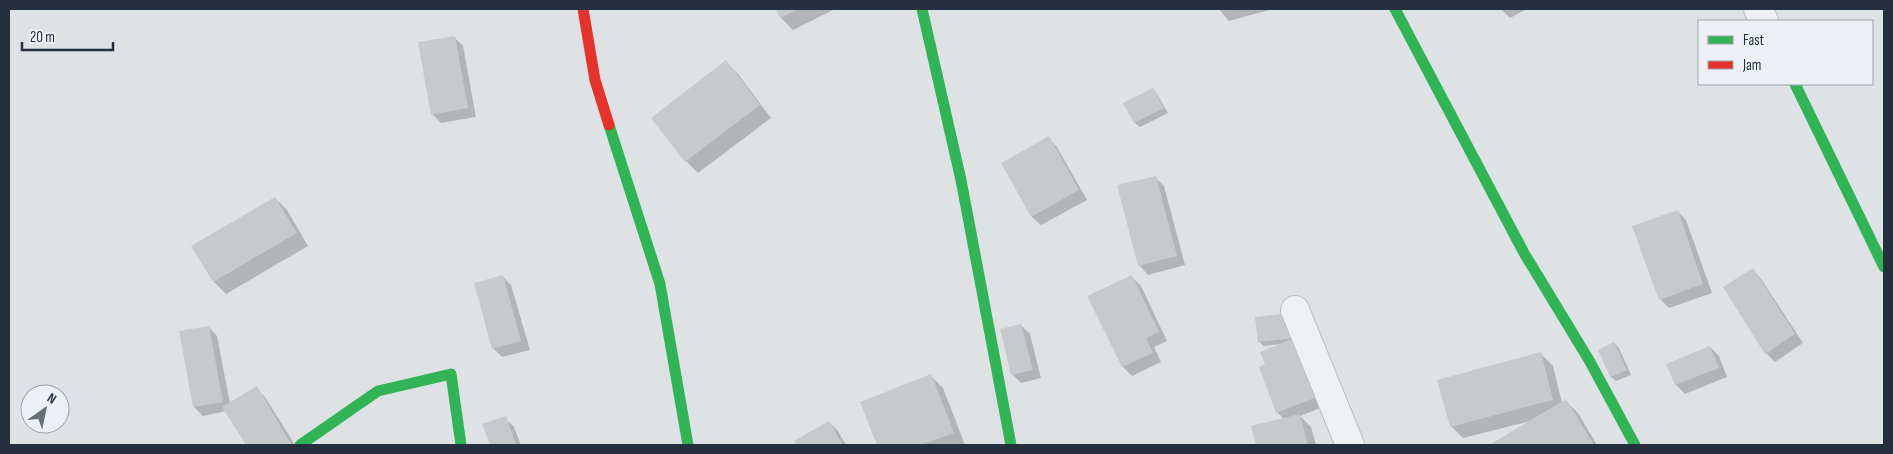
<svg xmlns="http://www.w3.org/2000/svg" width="1893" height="454" viewBox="0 0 1893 454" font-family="'Sofia Sans Condensed',sans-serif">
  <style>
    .shadow { fill: #0003 }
    .building { fill: #c7cacd }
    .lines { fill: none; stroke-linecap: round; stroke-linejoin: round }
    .street-casing { stroke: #bdc0c3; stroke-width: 30 }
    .street { stroke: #eff0f1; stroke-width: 28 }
    .fast { stroke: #30b455; stroke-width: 11 }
    .jam { stroke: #e5322d; stroke-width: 11 }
  </style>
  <rect width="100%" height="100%" fill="#dfe2e5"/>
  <!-- shadow -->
  <g class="shadow">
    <path d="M776,9H835L793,30L781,18Z"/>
    <path d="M1219,9H1273L1229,21Z"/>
    <path d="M1501,9H1527L1510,18Z"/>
    <path d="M454,37L463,46L476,117L441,123L432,114Z"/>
    <path d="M726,62L738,74L771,118L698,173L686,161Z"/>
    <path d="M1153,89L1157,94L1168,113L1140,127L1135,123L1125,104Z"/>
    <path d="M1048,138L1057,147L1087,200L1041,225L1032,217Z"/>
    <path d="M1155,177L1164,186L1185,265L1148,275L1140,266L1119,186Z"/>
    <path d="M275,198L287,210L308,246L226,294L214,282L193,246Z"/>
    <path d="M1677,211L1686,220L1712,293L1669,308L1660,299Z"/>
    <path d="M1753,270L1761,279L1803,343L1775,362L1766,353Z"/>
    <path d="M502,276L511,285L530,350L502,357L493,348Z"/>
    <path d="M1132,277L1141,286L1167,341L1154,347L1161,362L1132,376L1123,367L1089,297Z"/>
    <path d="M1291,315L1325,406L1300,416L1311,427L1316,445H1257L1252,427L1284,419L1277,412L1266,365L1280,344L1263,346L1259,341Z"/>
    <path d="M1021,325L1030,334L1041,378L1021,383L1012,374Z"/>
    <path d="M209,327L217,336L230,404L256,388L265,397L295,445H247L226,411L203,416L194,407L181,332Z"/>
    <path d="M1614,343L1619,348L1631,375L1616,381L1611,377Z"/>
    <path d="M1710,347L1719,356L1727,377L1685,394L1676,385L1668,365Z"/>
    <path d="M1541,354L1553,366L1562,403L1566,401L1578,413L1597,445H1492L1531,421L1463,438L1451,426Z"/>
    <path d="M931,376L943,388L965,445H878L862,402Z"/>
    <path d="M505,418L514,427L521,445H491L484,425Z"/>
    <path d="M829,422L838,431L846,445H797L795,442Z"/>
  </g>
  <!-- building -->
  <g class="building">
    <path d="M775,9H799L780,18Z"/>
    <path d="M455,36L468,108L431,115L418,42Z"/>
    <path d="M726,60L760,105L685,162L651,118Z"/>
    <path d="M1153,88L1164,108L1134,123L1123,103Z"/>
    <path d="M1049,136L1079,190L1031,217L1001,163Z"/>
    <path d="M1156,176L1177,256L1138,266L1117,185Z"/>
    <path d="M275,197L297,233L213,282L191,246Z"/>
    <path d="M1678,210L1703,284L1659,300L1632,226Z"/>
    <path d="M1753,268L1795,334L1765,354L1723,287Z"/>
    <path d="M503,275L521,341L492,349L474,283Z"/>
    <path d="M1132,275L1159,332L1146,338L1153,353L1122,367L1087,296Z"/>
    <path d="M1291,313L1294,338L1258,342L1255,317Z"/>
    <path d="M1021,324L1033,370L1011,375L1000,329Z"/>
    <path d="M209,326L223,402L193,407L179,331Z"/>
    <path d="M1294,338L1317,397L1276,413L1259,367L1265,364L1260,352Z"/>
    <path d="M1614,342L1627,370L1610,377L1598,350Z"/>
    <path d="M1710,346L1719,368L1675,385L1666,364Z"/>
    <path d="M1541,352L1553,400L1450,427L1437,380Z"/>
    <path d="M931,374L954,433L921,445H877L860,402Z"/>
    <path d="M257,386L291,444L289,445H246L222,407Z"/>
    <path d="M1566,399L1594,445H1489Z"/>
    <path d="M1300,414L1308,445H1256L1251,426Z"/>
    <path d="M506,416L516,445H490L482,424Z"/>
    <path d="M829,421L843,445H796L794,441Z"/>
  </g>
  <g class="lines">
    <defs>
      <g id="street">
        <path d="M1758,9L1764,21"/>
        <path d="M1295,310L1350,445"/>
      </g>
    </defs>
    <!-- street casing -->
    <use href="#street" class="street-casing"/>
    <!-- street -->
    <use href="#street" class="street"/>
    <!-- fast -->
    <g class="fast">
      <path d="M922,9L961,180L1011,445"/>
      <path d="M1395,9L1524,253L1589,360L1635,445"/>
      <path d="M1795,84L1884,267"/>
      <path d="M609,125L660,284L688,445"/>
      <path d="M300,445L378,391L451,374L461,445"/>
    </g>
    <!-- jam -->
    <path class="jam" d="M583,9L595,80L609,125"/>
  </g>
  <!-- border -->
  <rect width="1893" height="454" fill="none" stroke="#262f3e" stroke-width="20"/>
  <!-- legend -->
  <rect x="1698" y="20" width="175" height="65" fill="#ecf0f5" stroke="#9da3ac"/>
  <rect x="1708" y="36" width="25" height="8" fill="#30b455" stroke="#9da3ac"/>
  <text x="1743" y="45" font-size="15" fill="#262f3e">Fast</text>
  <rect x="1708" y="61" width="25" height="8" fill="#e5322d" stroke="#9da3ac"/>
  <text x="1743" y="70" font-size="15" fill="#262f3e">Jam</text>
  <!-- north arrow -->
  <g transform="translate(45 409) rotate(33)"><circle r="24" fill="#ecf0f5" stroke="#9da3ac"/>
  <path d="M0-4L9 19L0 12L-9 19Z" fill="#676e78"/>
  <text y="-8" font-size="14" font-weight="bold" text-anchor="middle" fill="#262f3e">N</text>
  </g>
  <!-- scale -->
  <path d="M22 42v8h91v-8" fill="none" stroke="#262f3e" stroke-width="2.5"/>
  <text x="30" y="42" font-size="15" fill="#262f3e" stroke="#ecf0f5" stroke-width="4" paint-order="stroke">20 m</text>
</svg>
